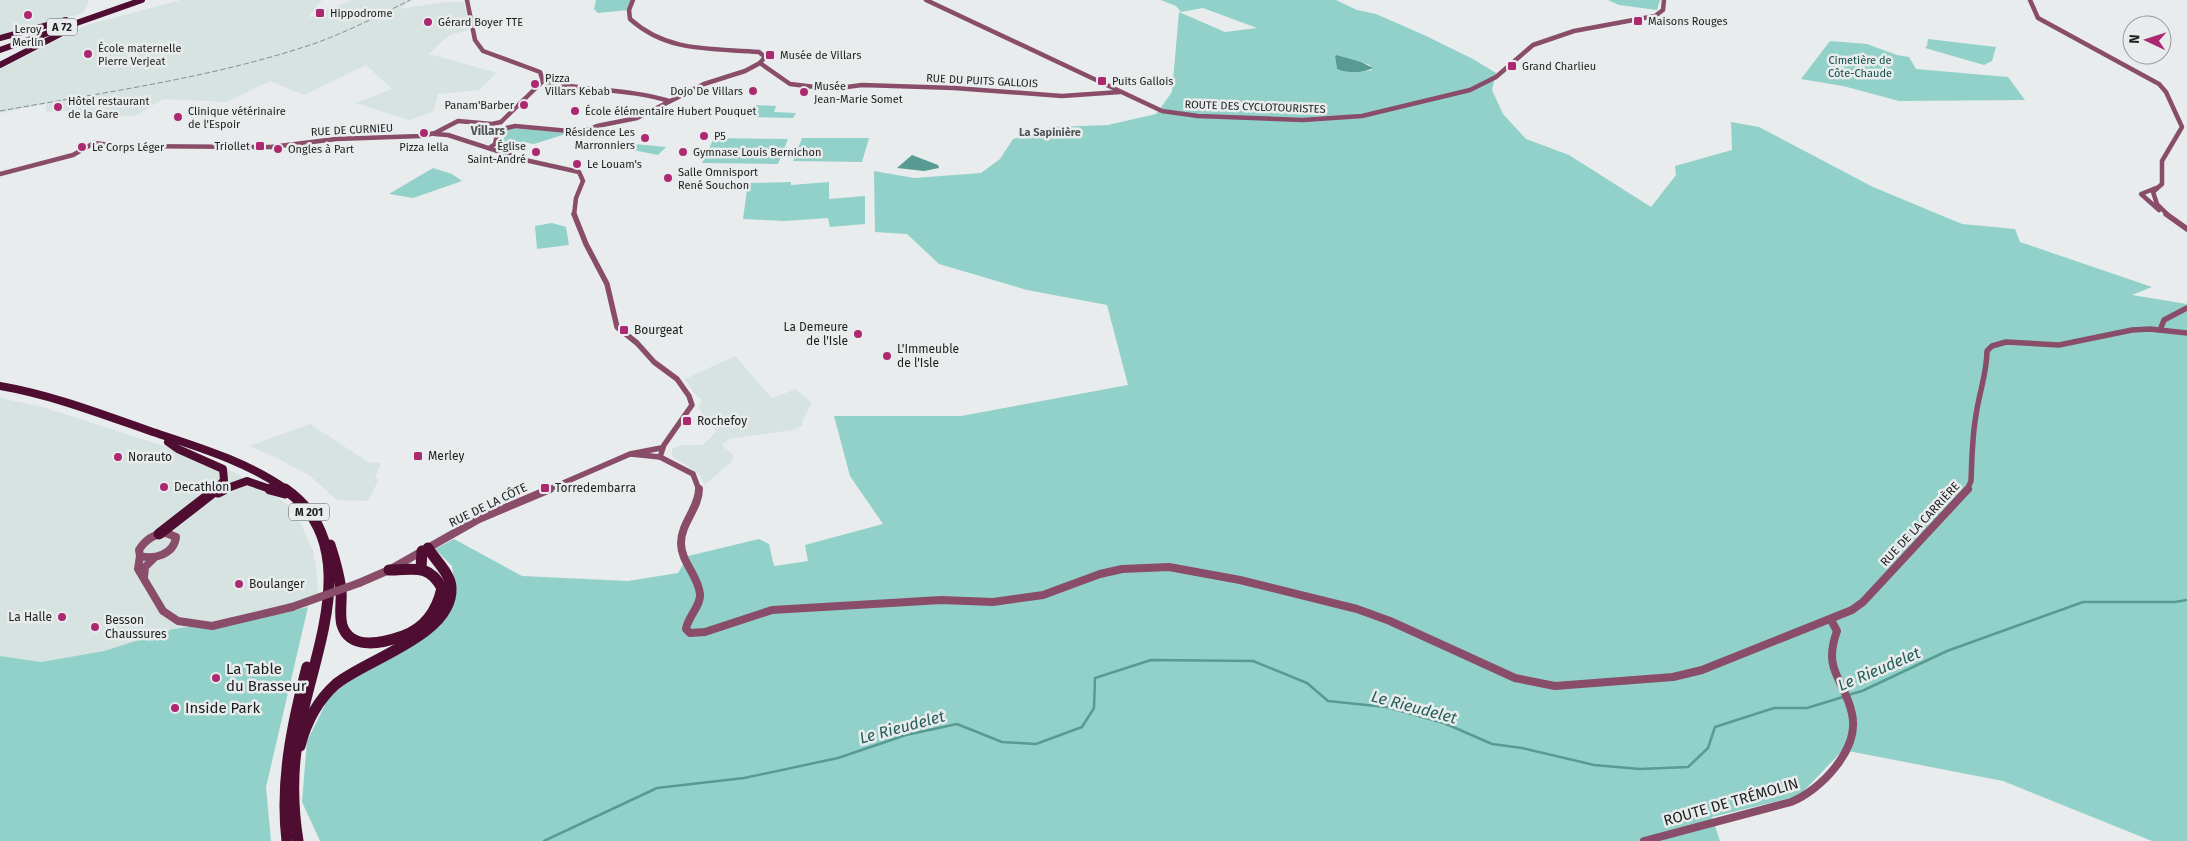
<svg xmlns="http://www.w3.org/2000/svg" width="2187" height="841" viewBox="0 0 2187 841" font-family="'Fira Sans',sans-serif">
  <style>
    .built { fill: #d6e3e1 }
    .green { fill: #92d1c9; fill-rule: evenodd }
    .water { fill: #579b92 }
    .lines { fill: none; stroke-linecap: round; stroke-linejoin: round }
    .stream { stroke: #579b92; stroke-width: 2.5 }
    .secondary-far2 { stroke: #894d69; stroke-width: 4.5 }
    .secondary-far1 { stroke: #894d69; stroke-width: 5.5 }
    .secondary { stroke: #894d69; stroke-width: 8 }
    .highway-far2 { stroke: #4f0d32; stroke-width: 6 }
    .highway-far1 { stroke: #4f0d32; stroke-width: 8 }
    .highway { stroke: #4f0d32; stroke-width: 11 }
    .rail { stroke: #8a8d8d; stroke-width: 1; stroke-dasharray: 5.5 2.5; stroke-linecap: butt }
    .secondary-bridge { stroke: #894d69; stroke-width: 8 }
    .poi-dot { fill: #ac2871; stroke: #e8ecec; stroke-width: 2 }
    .labels { text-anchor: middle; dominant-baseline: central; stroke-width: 5; stroke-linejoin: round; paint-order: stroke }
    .far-poi-label { font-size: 11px; fill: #1d1f1e; stroke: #e8ecec; text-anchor: start }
    .shield { fill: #e8ecec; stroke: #5a5c5c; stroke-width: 1 }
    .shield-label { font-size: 11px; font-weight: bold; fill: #1d1f1e }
    .far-park-label { font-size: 11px; fill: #134e48; stroke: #e8ecec }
    .far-street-label { font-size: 11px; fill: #1d1f1e; stroke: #e8ecec }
    .far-neighbourhood-label { font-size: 11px; font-weight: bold; fill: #525555; stroke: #e8ecec }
    .far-quarter-label { font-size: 12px; font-weight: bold; fill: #525555; stroke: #e8ecec }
    .poi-label { font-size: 12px; fill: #1d1f1e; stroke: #e8ecec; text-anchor: start }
    .street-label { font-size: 12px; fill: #1d1f1e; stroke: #e8ecec }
    .near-poi-label { font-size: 15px; fill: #1d1f1e; stroke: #e8ecec; text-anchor: start }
    .near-street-label { font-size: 15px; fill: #1d1f1e; stroke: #e8ecec }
    .near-water-label { font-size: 16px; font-style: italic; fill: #275f59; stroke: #e8ecec }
  </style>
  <rect width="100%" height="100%" fill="#e8ecec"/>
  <!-- built -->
  <g class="built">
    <path d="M0,0H89L83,13L0,36Z"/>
    <path d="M181,0H322L308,18L352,0H413L399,9L446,2H464L469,30L449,35L429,54L497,73L479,90L438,94L433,112L409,120L355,103L392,89L366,65L304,95L270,81L227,102L163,99L135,116L72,115L66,111L46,112V104L0,113V69L87,25Z"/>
    <path d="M735,356L772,398L796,389L812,403L802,421L803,425L793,430L729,439L722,445L733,455L732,461L705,485L699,474L672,456V449L682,445H703L716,432L698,407L702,400L694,393L685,379Z"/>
    <path d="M0,398L39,406L161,445L228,469L269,491L290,507L302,526L313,551L317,575L318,593L308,607L270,616L173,629L104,651L41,662L0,656Z"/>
    <path d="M310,424L368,462L381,463L375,478L379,479L368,501L337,500L310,476L279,459L249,446Z"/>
  </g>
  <!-- green -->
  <g class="green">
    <path d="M596,0H633L629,10L598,13L594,9Z"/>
    <path d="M1161,0H1336L1357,10L1376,14L1424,35L1473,59L1496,73L1492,90L1503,114L1526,139L1569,155L1651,207L1676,175L1675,166L1732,150L1731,122L1759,127L1873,187L1962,224L2015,229L2020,242L2152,287L2132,295L2187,304V841H2152L2003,781L1843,750L1799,796L1712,817L1720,841H320L302,802L307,741L328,699L356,673L446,616L456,593L452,566L435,549L454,539L522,576L628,581L678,573L688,556L759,539L769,544L774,566L808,561L805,545L883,524L850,476L834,416H961L1128,385L1107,305L1027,290L939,264L907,234L875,232L874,171L914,178L981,173L1000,159L1013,139L1051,127L1108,125L1156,114L1172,92L1179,12L1225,32L1257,28L1203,8L1181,12L1176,6ZM1337,55L1370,65L1372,70C1361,72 1348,74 1337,69L1335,56Z"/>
    <path d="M1608,0H1660L1657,10L1619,5Z"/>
    <path d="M1928,39L1996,47L1992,61L1984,65L1925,48L1927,46Z"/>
    <path d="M1830,41L1867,44L1897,55L1909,57L1916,69L2008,77L2025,100L1899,101L1843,86L1801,79Z"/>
    <path d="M754,105L776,106L774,112L796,113L793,118L748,117Z"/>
    <path d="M509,128L569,133L534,144L523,142L508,151L503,149L498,142L504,138Z"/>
    <path d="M714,138L788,139L778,164L702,163Z"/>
    <path d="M802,138H869L862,162L793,161Z"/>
    <path d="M634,144L666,147L658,155L628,149Z"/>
    <path d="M433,168L452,174L462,181L413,198L389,194Z"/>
    <path d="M791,182V185L829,182V199L865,196V224L830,227L828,218L784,221L743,219L748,183Z"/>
    <path d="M552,223L566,227L569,245L537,249L535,226Z"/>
    <path d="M308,607L266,787L271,841H0V656L41,662L104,651L173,629L270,616Z"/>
  </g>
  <!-- water -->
  <g class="water">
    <path d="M1337,55L1361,62L1373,68C1363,73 1348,74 1337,69L1335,56Z"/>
    <path d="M912,155L938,165L939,168L924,171L897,168Z"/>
  </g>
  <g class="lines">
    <!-- stream -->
    <g class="stream">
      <path d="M1848,695L1862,691L1947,651L2083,602H2175L2187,600"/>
      <path d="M544,841L657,788L744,778L838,758L906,735L957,724L1002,742L1036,744L1082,727L1094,708L1095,678L1151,660L1253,661L1307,683L1328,701L1386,707L1444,723L1492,744L1522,748L1594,765L1640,769L1688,767L1708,748L1715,727L1774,708H1807L1843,697"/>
    </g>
    <!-- secondary-far2 -->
    <g class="secondary-far2">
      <path d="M467,0L475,40L483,51L540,72L543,81"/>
      <path d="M926,0L1162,111L1198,116L1303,120L1362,116L1470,90L1496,77L1533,45L1574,31L1655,16L1663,10L1664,0"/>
      <path d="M2030,0L2038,18L2159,84L2166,92L2182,127L2162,161V184L2153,192L2157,204L2168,215"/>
      <path d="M760,63L790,84L832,89L862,85L954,88L1062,96L1120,92"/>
      <path d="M543,81C585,92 628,88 669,101"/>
      <path d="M501,122L543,81"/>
      <path d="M498,130L515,126L580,132L597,126L637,118L704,84L745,71L760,63L765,57L759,52C711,48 668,53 630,19L629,10L633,0"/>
      <path d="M435,134L448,135L525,160L579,172L583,181L576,198L574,215"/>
      <path d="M489,148L495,144L498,130"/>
      <path d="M0,174L73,155L94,143L120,146L271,147L336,139L421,136L435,133L458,121L492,124L501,122"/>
      <path d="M2156,188L2141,194L2159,210"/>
    </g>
    <!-- secondary-far1 -->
    <g class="secondary-far1">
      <path d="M574,214L586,244L607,284L617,327L637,343L654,362L677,379L689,396L692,405L664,445L660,457"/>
      <path d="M2166,214L2187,229"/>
      <path d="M2160,330L2164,320L2187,308"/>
      <path d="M631,454L660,457"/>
      <path d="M660,457L693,474L699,490"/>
      <path d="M547,490L630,454L661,448"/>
      <path d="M1967,490L1971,481C1972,459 1972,437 1976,415C1979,393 1987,373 1987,351L1992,346L2006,342L2059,345L2132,330L2150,329L2187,333"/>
    </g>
    <!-- secondary -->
    <g class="secondary">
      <path d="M699,489C699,508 681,523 681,543C681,562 698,575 700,594C701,606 688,616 686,629L690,633L705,632L772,610L941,600L993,602L1043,595L1100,574L1122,569L1169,567L1240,580L1357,609L1390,621L1515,678L1555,686L1673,677L1702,670L1852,610L1863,602L1968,489"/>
      <path d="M166,533L176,537C174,554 155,560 140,556L139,550C145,540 154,534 166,533Z"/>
      <path d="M140,556L138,569L163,611L178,621L212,626L292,607"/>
      <path d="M144,577L145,567L154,558"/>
      <path d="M359,583L389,570L479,519L550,489"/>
      <path d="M1644,841L1791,802C1821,790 1860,749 1852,714C1845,679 1822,672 1837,631L1831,620"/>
    </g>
    <!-- highway-far2 -->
    <g class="highway-far2">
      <path d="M0,38L66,20"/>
      <path d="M0,50L142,0"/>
      <path d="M0,65L62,33"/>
    </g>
    <!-- highway-far1 -->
    <g class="highway-far1">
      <path d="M0,386C52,395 101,414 150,431C198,447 246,461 287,490"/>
      <path d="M168,442L178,449L223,469L224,480L216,490"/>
      <path d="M222,490L247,481L273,490"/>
    </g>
    <!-- highway -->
    <g class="highway">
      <path d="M270,489L285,493"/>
      <path d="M285,489C367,546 312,654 299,731C292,768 292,804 298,841"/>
      <path d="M218,492L224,489"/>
      <path d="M159,534L217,489"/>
      <path d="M330,545C335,560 339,575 341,590C342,601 339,614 342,625C350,651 383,643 403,636C425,628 437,611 442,588C428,563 414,570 389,570"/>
      <path d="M421,568L422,551"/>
      <path d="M300,746C306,723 318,700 336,684C366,659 454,635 451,587C450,573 435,560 428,548"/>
      <path d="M287,841C280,781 292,725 307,667"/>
    </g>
    <!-- rail -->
    <path class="rail" d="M0,111C105,92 212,78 313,44C347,32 378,16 410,0"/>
    <!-- secondary-bridge -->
    <path class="secondary-bridge" d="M292,607L359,583"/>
  </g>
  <!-- markers -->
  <g class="poi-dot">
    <rect x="315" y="8" width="10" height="10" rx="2.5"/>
    <circle cx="28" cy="15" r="5"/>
    <rect x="1633" y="16" width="10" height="10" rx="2.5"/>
    <circle cx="428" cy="22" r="5"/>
    <circle cx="88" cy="54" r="5"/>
    <rect x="765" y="50" width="10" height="10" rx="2.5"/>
    <rect x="1507" y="61" width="10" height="10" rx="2.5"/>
    <rect x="1097" y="76" width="10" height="10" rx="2.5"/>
    <circle cx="535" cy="84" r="5"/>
    <circle cx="753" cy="91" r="5"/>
    <circle cx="804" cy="92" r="5"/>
    <circle cx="524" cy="105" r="5"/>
    <circle cx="58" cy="107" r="5"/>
    <circle cx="575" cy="111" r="5"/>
    <circle cx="178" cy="117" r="5"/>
    <circle cx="424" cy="133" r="5"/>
    <circle cx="704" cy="136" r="5"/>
    <circle cx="645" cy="138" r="5"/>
    <rect x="255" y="141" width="10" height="10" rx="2.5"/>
    <circle cx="82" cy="147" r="5"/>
    <circle cx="278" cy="149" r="5"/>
    <circle cx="536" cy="152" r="5"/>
    <circle cx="683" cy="152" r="5"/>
    <circle cx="577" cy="164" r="5"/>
    <circle cx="668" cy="178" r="5"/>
    <rect x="619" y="325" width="10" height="10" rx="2.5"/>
    <circle cx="858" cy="334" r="5"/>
    <circle cx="887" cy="356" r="5"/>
    <rect x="682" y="416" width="10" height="10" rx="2.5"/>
    <rect x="413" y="451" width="10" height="10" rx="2.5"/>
    <circle cx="118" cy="457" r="5"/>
    <circle cx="164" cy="487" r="5"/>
    <rect x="540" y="483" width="10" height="10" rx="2.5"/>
    <circle cx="239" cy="584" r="5"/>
    <circle cx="62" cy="617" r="5"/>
    <circle cx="95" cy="627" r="5"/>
    <circle cx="216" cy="678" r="5"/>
    <circle cx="175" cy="708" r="5"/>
  </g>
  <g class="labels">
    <!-- far-poi labels -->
    <g class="far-poi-label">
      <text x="330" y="13">Hippodrome</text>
      <text x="1648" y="21">Maisons Rouges</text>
      <text x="438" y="22">Gérard Boyer TTE</text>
      <text x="28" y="29" text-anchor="middle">Leroy<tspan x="28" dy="13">Merlin</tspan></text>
      <text x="98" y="48">École maternelle<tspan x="98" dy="13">Pierre Verjeat</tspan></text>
      <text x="780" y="55">Musée de Villars</text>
      <text x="1522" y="66">Grand Charlieu</text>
      <text x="545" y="78">Pizza<tspan x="545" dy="13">Villars Kebab</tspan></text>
      <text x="1112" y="81">Puits Gallois</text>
      <text x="814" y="86">Musée<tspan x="814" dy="13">Jean-Marie Somet</tspan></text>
      <text x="743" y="91" text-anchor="end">Dojo De Villars</text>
      <text x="68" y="101">Hôtel restaurant<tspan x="68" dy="13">de la Gare</tspan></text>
      <text x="514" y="105" text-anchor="end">Panam'Barber</text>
      <text x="188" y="111">Clinique vétérinaire<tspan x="188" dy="13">de l'Espoir</tspan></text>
      <text x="585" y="111">École élémentaire Hubert Pouquet</text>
      <text x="635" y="132" text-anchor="end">Résidence Les<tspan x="635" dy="13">Marronniers</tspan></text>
      <text x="714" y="136">P5</text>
      <text x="250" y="146" text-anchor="end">Triollet</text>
      <text x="526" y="146" text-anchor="end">Église<tspan x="526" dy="13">Saint-André</tspan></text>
      <text x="92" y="147">Le Corps Léger</text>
      <text x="424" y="147" text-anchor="middle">Pizza Iella</text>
      <text x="288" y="149">Ongles à Part</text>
      <text x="693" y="152">Gymnase Louis Bernichon</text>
      <text x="587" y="164">Le Louam's</text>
      <text x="678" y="172">Salle Omnisport<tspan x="678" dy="13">René Souchon</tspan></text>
    </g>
    <!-- shield labels -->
    <g class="shield">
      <rect x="47" y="18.5" width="30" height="17" rx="4"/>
      <rect x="289" y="503.5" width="40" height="17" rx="4"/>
    </g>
    <g class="shield-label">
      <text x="62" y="27">A 72</text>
      <text x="309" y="512">M 201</text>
    </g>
    <!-- far-park labels -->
    <g class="far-park-label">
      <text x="1860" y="60">Cimetière de<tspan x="1860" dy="13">Côte-Chaude</tspan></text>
    </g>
    <!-- far-street labels -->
    <g class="far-street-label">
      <text transform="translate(982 81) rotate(3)">RUE DU PUITS GALLOIS</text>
      <text transform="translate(1255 107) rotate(2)">ROUTE DES CYCLOTOURISTES</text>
      <text transform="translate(352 130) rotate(-3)">RUE DE CURNIEU</text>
    </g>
    <!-- far-neighbourhood labels -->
    <g class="far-neighbourhood-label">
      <text x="1050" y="132">La Sapinière</text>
    </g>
    <!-- far-quarter labels -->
    <g class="far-quarter-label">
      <text x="488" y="131">Villars</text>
    </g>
    <!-- poi labels -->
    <g class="poi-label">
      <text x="848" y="327" text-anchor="end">La Demeure<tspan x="848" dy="14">de l'Isle</tspan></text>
      <text x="634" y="330">Bourgeat</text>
      <text x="897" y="349">L'Immeuble<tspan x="897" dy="14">de l'Isle</tspan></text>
      <text x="697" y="421">Rochefoy</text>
      <text x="428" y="456">Merley</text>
      <text x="128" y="457">Norauto</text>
      <text x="174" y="487">Decathlon</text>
      <text x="555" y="488">Torredembarra</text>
      <text x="249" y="584">Boulanger</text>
      <text x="52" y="617" text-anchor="end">La Halle</text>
      <text x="105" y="620">Besson<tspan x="105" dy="14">Chaussures</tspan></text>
    </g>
    <!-- street labels -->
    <g class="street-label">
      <text transform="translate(488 505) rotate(-26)">RUE DE LA CÔTE</text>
      <text transform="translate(1920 524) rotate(-47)">RUE DE LA CARRIÈRE</text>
    </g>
    <!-- near-poi labels -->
    <g class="near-poi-label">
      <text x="226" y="669">La Table<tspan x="226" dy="17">du Brasseur</tspan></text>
      <text x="185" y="708">Inside Park</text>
    </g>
    <!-- near-street labels -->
    <g class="near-street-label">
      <text transform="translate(1731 802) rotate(-16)">ROUTE DE TRÉMOLIN</text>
    </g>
    <!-- near-water labels -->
    <g class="near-water-label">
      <text transform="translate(1879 669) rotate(-23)">Le Rieudelet</text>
      <text transform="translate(1414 707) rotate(15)">Le Rieudelet</text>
      <text transform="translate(902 727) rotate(-15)">Le Rieudelet</text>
    </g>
  </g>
  <!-- north arrow -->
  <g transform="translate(2147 40) rotate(274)"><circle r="24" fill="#e8ecec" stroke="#979a9a"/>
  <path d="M0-4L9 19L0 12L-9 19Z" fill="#ac2871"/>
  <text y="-8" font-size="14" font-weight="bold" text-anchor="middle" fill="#1d1f1e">N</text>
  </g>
</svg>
